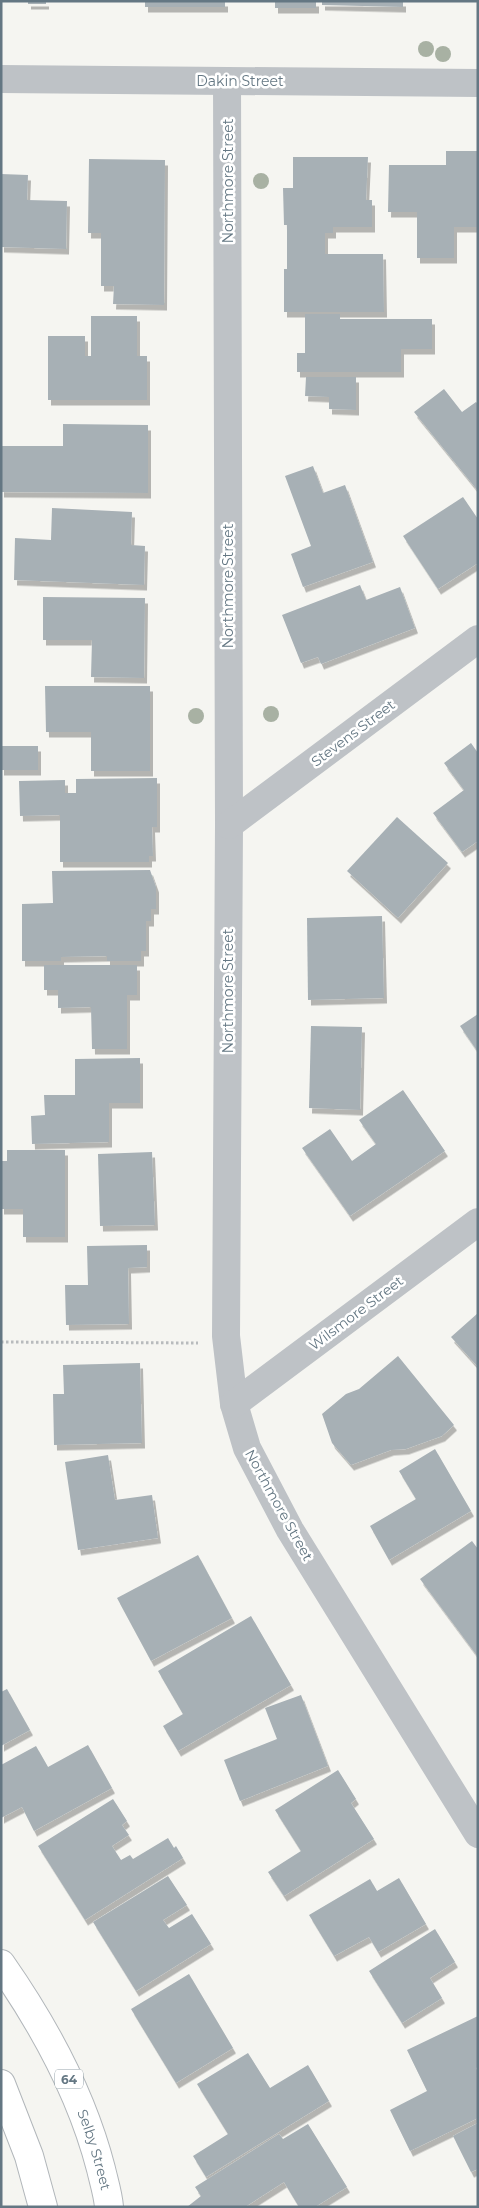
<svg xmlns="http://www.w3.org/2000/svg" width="479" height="2208" viewBox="0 0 479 2208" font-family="Montserrat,sans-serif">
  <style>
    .building { fill: #a7b0b5; filter: url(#shadow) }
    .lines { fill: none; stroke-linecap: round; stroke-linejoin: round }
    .major-casing { stroke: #b1b6ba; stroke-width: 30 }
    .path { stroke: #b8bbbd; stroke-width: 3; stroke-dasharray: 2.5 2.5; stroke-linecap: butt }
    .minor { stroke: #bec2c6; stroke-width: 28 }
    .major { stroke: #fff; stroke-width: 28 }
    .tree { fill: #a8b1a3 }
    .labels { text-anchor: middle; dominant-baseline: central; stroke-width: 5; stroke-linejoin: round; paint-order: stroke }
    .shield { fill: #fff; stroke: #92a0a8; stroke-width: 1 }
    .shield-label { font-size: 12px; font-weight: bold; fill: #647783 }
    .street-label { font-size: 14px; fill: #647783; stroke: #fff }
  </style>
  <defs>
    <filter id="shadow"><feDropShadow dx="3" dy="5.5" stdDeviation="0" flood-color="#0004"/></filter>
  </defs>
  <rect width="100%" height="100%" fill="#f5f5f1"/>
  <!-- building -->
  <g class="building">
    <rect x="28" y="1" width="18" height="3"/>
    <rect x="145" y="1" width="80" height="6"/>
    <rect x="275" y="1" width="41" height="7"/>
    <path d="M322,1H403V7L322,5Z"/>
    <path d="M446,151H478V227H454V258H417V212H388L389,165H446Z"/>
    <path d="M293,157H368L366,200H372V227H333V233H325V254H383L384,312H284V269H287V225H284L283,188H293Z"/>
    <path d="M89,159L165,160L164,305L113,304L114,286H101V233H88Z"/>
    <path d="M1,174L28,175L27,200L67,201L66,249L1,247Z"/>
    <path d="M305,314H340V319H432V349H401V372H297V353H305Z"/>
    <path d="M91,316H137V356H147V400H48V336H85V356H91Z"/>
    <path d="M306,377H356V410L329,409V397L305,396Z"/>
    <path d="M444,389L462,412L476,402L478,404V491L414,412Z"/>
    <path d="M63,424L148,425V493L1,492V446H63Z"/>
    <path d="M313,466L323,493L345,485L373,562L303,587L291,554L311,546L285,476Z"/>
    <path d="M463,497L478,519V563L438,589L403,536Z"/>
    <path d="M52,508L132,512L131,545L145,546L144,585L14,580L15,538L51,540Z"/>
    <path d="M360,585L366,600L400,587L415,628L321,664L318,657L301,663L282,615Z"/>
    <path d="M43,597L145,598L144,678L91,677L92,640H43Z"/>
    <path d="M45,686H150V771H91V732H46Z"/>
    <path d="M471,743L478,753V841L462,852L433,813L464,790L444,763Z"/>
    <rect x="1" y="746" width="37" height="24"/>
    <path d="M157,778V827H152L153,856H149V862H60V815L20,816L19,781L65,780V793H76V779Z"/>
    <path d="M397,817L448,863L398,918L347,871Z"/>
    <path d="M150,870L156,887V909H151V921H146V951H141V961H107V956L61,957V961H22V904L53,903L52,871Z"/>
    <path d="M382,916L384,998L308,1000L307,918Z"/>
    <path d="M44,965H137V995H127V1049H92L91,1007L58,1008V990H44Z"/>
    <path d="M478,1014V1052L460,1026Z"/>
    <path d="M311,1026L362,1027L360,1110L309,1108Z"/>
    <path d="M140,1058V1103H109V1142L32,1144L31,1116L45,1115L44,1095H75V1059Z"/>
    <path d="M403,1090L445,1151L350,1216L302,1148L330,1129L352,1161L376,1144L359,1120Z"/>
    <path d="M7,1150H65V1237H23V1209H1V1161H7Z"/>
    <path d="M152,1152L155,1225L100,1226L98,1154Z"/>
    <path d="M147,1245V1267L128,1268L129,1324L66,1325L65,1285H88L87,1246Z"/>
    <path d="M478,1313V1367L451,1337Z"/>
    <path d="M398,1356L454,1425L442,1436L406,1449L391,1450L351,1465L332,1443L322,1414L346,1394L359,1389Z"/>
    <path d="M140,1363L142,1443L54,1445L53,1394H64L63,1365Z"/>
    <path d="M435,1449L471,1511L389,1560L370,1526L416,1499L399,1471Z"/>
    <path d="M108,1455L115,1500L152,1495L158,1538L78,1550L65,1462Z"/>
    <path d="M472,1541L478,1549V1657L420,1579Z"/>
    <path d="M198,1555L232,1618L151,1661L117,1598Z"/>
    <path d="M251,1616L291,1685L178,1751L163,1726L183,1714L158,1671Z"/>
    <path d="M7,1689L30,1730L1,1746V1692Z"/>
    <path d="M301,1695L328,1766L240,1801L224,1760L277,1739L265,1708Z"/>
    <path d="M88,1745L112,1788L34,1831L22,1807L1,1818V1765L36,1746L48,1767Z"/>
    <path d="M338,1770L356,1799L351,1803L374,1839L284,1896L268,1872L301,1851L275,1810Z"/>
    <path d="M113,1799L127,1821L122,1825L129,1835L112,1846L121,1860L130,1855L133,1859L168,1838L174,1848L176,1846L183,1858L85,1920L38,1846Z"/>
    <path d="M168,1876L187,1905L163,1920L169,1928L192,1914L211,1944L136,1991L93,1922Z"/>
    <path d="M399,1878L426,1924L378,1952L369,1937L334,1956L309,1915L370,1879L377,1891Z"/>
    <path d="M435,1929L455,1962L430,1978L442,1998L402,2023L369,1971Z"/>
    <path d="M189,1974L233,2048L176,2083L131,2009Z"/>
    <path d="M478,2016V2067L476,2068L478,2072V2118L410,2151L390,2110L427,2091L407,2050Z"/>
    <path d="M248,2053L270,2088L308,2065L329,2101L206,2177L193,2156L228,2134L197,2084Z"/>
    <path d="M478,2123V2169L471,2172L453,2136Z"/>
    <path d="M308,2124L347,2187L315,2207H299L284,2182L245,2207H187L201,2196L195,2187L279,2134L283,2139Z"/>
  </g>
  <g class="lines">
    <defs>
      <g id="major">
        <path id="s1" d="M1,1964C45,2027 82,2095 101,2169C104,2182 108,2194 109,2207"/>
        <path d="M1,2084L29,2156L43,2207"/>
      </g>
    </defs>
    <!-- major casing -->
    <use href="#major" class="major-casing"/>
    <!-- path -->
    <path class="path" d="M1,1342L198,1343"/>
    <!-- minor -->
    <g class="minor">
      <path d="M1,79L478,83"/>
      <path d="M227,81L229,825L226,1336L234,1404L247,1448L290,1530L478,1834"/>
      <path d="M229,825L478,639"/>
      <path d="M234,1404L478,1222"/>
    </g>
    <!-- major -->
    <use href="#major" class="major"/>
  </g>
  <!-- trees -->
  <g class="tree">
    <circle cx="426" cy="49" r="8"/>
    <circle cx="443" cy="54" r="8"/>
    <circle cx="261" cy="181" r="8"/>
    <circle cx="271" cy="714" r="8"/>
    <circle cx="196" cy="716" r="8"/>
  </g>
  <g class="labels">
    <!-- shield labels -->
    <rect class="shield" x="55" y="2069.5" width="28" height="19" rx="4"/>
    <g class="shield-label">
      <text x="69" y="2079">64</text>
    </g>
    <!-- street labels -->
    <g class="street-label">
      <text x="240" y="81">Dakin Street</text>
      <text transform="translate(228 181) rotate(-90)">Northmore Street</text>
      <text transform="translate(228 586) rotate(-90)">Northmore Street</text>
      <text transform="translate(353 733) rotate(-37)">Stevens Street</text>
      <text transform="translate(228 991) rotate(-90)">Northmore Street</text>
      <text transform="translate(356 1313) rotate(-37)">Wilsmore Street</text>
      <text transform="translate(279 1505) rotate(61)">Northmore Street</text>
      <text stroke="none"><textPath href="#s1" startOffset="209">Selby Street</textPath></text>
    </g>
  </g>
  <!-- border -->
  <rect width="479" height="2208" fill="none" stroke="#647783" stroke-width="5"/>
</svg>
